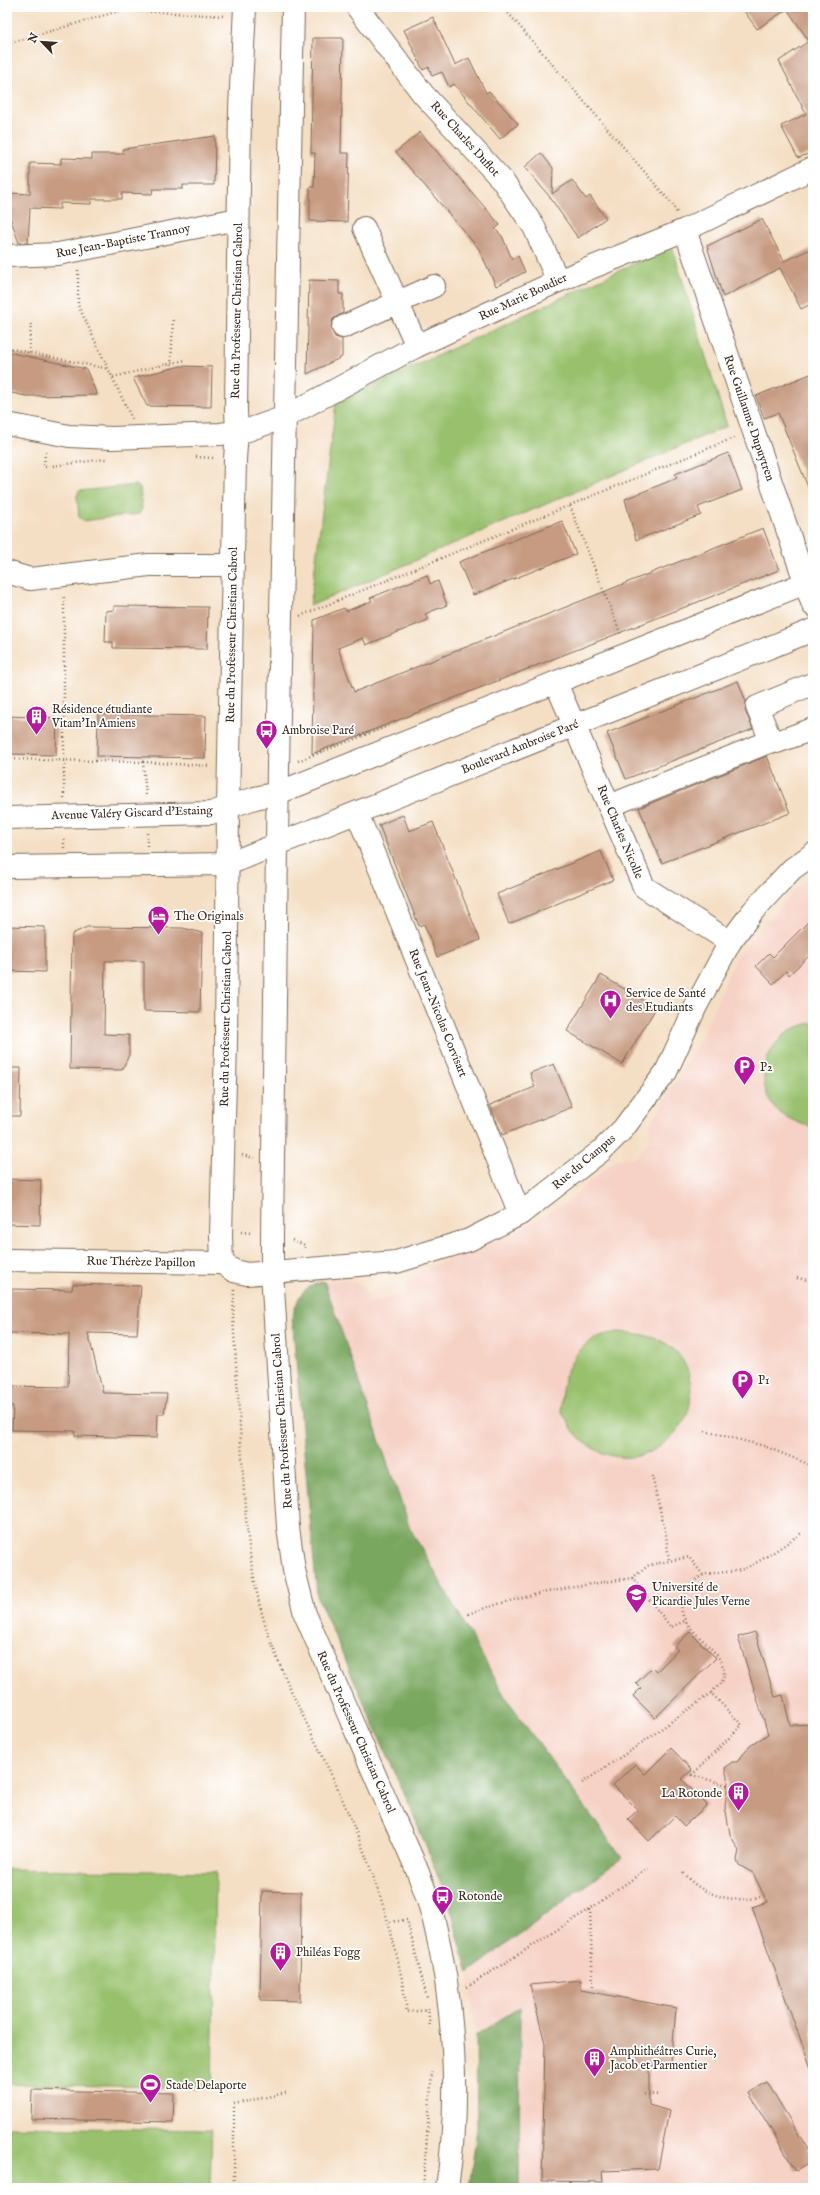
<svg xmlns="http://www.w3.org/2000/svg" width="820" height="2195" viewBox="0 0 820 2195" font-family="'IM FELL English',serif">
  <style>
    .built { fill: #f6d1c5 }
    .green { fill: #99c16d; stroke: #6a7646 }
    .forest { fill: #7aa760; stroke: #5a683f }
    .building { fill: #c79b82 }
    .lines { fill: none; stroke-linecap: round; stroke-linejoin: round }
    .minor-casing { stroke: #7c6958; stroke-width: 24 }
    .path { stroke: #7c6958; stroke-width: 2.5; stroke-dasharray: 1 3; stroke-linecap: butt }
    .minor { stroke: #fff; stroke-width: 22 }
    .labels { text-anchor: middle; dominant-baseline: central; stroke-width: 3.5; stroke-linejoin: round; paint-order: stroke }
    .street-label { font-size: 12px; fill: #3b2a1e; stroke: #fff }
    .poi-label { font-size: 12px; fill: #3b2a1e; stroke: #fff; text-anchor: start }
  </style>
  <rect width="100%" height="100%" fill="#fff"/>
  <filter id="ink" filterUnits="userSpaceOnUse"><feTurbulence type="fractalNoise" baseFrequency=".025" numOctaves="2"/><feDisplacementMap in="SourceGraphic" scale="8" xChannelSelector="R" yChannelSelector="G"/><feConvolveMatrix kernelMatrix="1 2 1 2 8 2 1 2 1" color-interpolation-filters="sRGB"/></filter>
  <filter id="wash" filterUnits="userSpaceOnUse"><feTurbulence type="fractalNoise" baseFrequency=".012" numOctaves="4" result="noise"/><feDisplacementMap in="SourceGraphic" scale="16" xChannelSelector="R" yChannelSelector="G"/><feGaussianBlur stdDeviation="0.9" result="paint"/><feColorMatrix in="noise" values="0 0 0 0 0 0 0 0 0 0 0 0 0 0 0 0 0 1.4 0 .05"/><feComposite in="paint" operator="in"/></filter>
  <g filter="url(#wash)">
    <rect width="100%" height="100%" fill="#f4dfc4"/>
    <!-- built -->
    <path class="built" d="M813,876V2188H519L520,2007L476,2035L468,1973L622,1857L507,1700L410,1528L324,1281L349,1280L363,1286L371,1302L406,1293L409,1280L421,1271L510,1235L566,1203L617,1159L635,1158L650,1140L649,1126L703,1034L736,957L797,887Z"/>
    <!-- green -->
    <g class="green">
      <path d="M672,246L727,426L310,606L336,403Z"/>
      <path d="M136,485L140,488L142,509L139,514L83,521L79,517L77,496L79,491Z"/>
      <path d="M813,1023V1127C807,1126 801,1124 795,1121C744,1102 760,1029 813,1023Z"/>
      <path d="M619,1332C635,1333 651,1335 665,1343C690,1357 696,1390 687,1415C681,1429 669,1440 657,1448C627,1468 586,1454 569,1424C567,1420 563,1415 562,1411C558,1383 572,1348 598,1337C604,1334 612,1333 619,1332Z"/>
      <path d="M7,1869L216,1872L212,2088L7,2084Z"/>
      <path d="M7,2127L212,2130L210,2188H7Z"/>
    </g>
    <!-- forest -->
    <g class="forest">
      <path d="M324,1281L410,1528L507,1700L622,1858L468,1973L451,1910L414,1816L317,1596L292,1317C300,1294 300,1289 324,1281Z"/>
      <path d="M520,2007L519,2188H469L477,2129L476,2035Z"/>
    </g>
    <g id="blocks">
      <!-- building -->
      <g class="building">
        <path d="M741,7H813V152L798,158L781,126L806,114L779,61L809,41L787,9L757,29Z"/>
        <path d="M433,17L455,65L469,58L486,93L489,91L518,124L500,139L454,84L449,87L442,72L432,76L429,67L423,70L404,30Z"/>
        <path d="M313,38H343L341,153H349L347,222L310,221V187H314L315,153H311Z"/>
        <path d="M420,132L500,225L495,229L502,236L512,259L518,256L525,272L496,286L479,249L396,152Z"/>
        <path d="M215,136L214,185H183V189H153L152,194L122,193V199H91V204L60,203V209L30,208L28,243H19L7,208V193L30,194V163L61,164V158L92,159V154H123V149Z"/>
        <path d="M541,153L553,168L552,194L572,180L586,199L590,196L606,218L578,238L549,196L525,167Z"/>
        <path d="M762,219L784,261L813,248V303L801,309L780,268L723,297L707,246Z"/>
        <path d="M309,280L339,281V294H343V313L333,319L331,326L335,337L342,339V357L307,374Z"/>
        <path d="M7,352L86,369L97,395L26,396L7,392Z"/>
        <path d="M181,366L212,367L211,407L147,406L133,378Z"/>
        <path d="M813,373V406L809,408L813,419L812,497L778,413L764,418L756,396Z"/>
        <path d="M728,453L742,490L698,507L701,515L636,540L625,499L677,478L675,474Z"/>
        <path d="M562,521L576,554L473,595L459,562Z"/>
        <path d="M763,528L779,570L312,754L314,620L344,608L346,611L372,601L370,598L427,575L430,584L438,581L447,605L425,614L428,620L366,645L363,638L338,648L354,692Z"/>
        <path d="M114,606L208,607L207,649L113,648V642H105L106,611L114,610Z"/>
        <path d="M738,681L746,702L745,711L753,729L626,779L607,733Z"/>
        <path d="M98,714L206,716L205,758L97,756Z"/>
        <path d="M7,716L57,718L56,755L7,754Z"/>
        <path d="M767,756L790,813L662,863L639,808Z"/>
        <path d="M403,815L409,831L433,822L480,940L437,957L424,924L419,926L379,825Z"/>
        <path d="M601,851L613,880L509,924L497,894Z"/>
        <path d="M813,917V952L789,975L786,971L773,984L756,966L769,953L773,957Z"/>
        <path d="M7,926L45,927V972L7,971Z"/>
        <path d="M87,927L183,928L202,933L200,1012L144,1011V961H105L104,1034L129,1035V1055L122,1070L70,1069L72,934Z"/>
        <path d="M601,975L656,1008L622,1064L567,1031Z"/>
        <path d="M554,1064L572,1107L502,1135L490,1105L535,1087L530,1073Z"/>
        <path d="M7,1068H21L20,1116H7Z"/>
        <path d="M7,1179L41,1180L40,1225L7,1224Z"/>
        <path d="M73,1284L141,1286L137,1334L88,1333L103,1393L167,1394L164,1414H158L157,1438L75,1436V1431L12,1430L13,1406H9L7,1386L68,1387L69,1334L7,1333V1289L72,1290Z"/>
        <path d="M690,1632L716,1658L655,1718L633,1696L641,1688L636,1683L652,1668L656,1672L678,1650L674,1647Z"/>
        <path d="M755,1632L775,1697L783,1695L790,1725L813,1724V2068H811L752,1907L767,1902L753,1873L739,1865L737,1860L739,1851L730,1834L725,1806L728,1782L725,1768L732,1762H737L750,1746L768,1734L738,1637Z"/>
        <path d="M671,1748L692,1770L682,1779L707,1805L684,1826L675,1816L649,1841L628,1819L638,1810L613,1785L635,1764L645,1774Z"/>
        <path d="M262,1891L301,1892L300,2001L260,2000Z"/>
        <path d="M581,1980V1990L676,2008L671,2066H649V2105L669,2111L658,2169L602,2171L603,2182L542,2181L545,2043L530,1985Z"/>
        <path d="M767,2082L813,2158V2161L796,2171L749,2093Z"/>
        <path d="M32,2090L174,2093L173,2122L31,2119Z"/>
      </g>
    </g>
  </g>
  <g filter="url(#ink)">
    <use href="#blocks" fill-opacity="0" stroke="#7c6958" stroke-width="1"/>
    <g class="lines">
      <defs>
        <g id="minor">
          <path d="M293,7L278,767L272,1235V1272L288,1527L294,1570L305,1614C332,1677 360,1740 387,1803C404,1841 424,1880 434,1921C455,2005 460,2102 447,2188"/>
          <path d="M357,7L423,94L502,180L534,227L558,281"/>
          <path d="M364,228L417,346"/>
          <path d="M685,230L813,605"/>
          <path d="M7,256L58,254L238,219"/>
          <path d="M343,327L434,286"/>
          <path d="M7,424L69,436L112,438L220,434L245,431L285,417L417,346L558,281L685,230L813,168"/>
          <path d="M7,572L30,579L149,565H233"/>
          <path d="M556,683L644,887L730,942"/>
          <path d="M771,741L757,707L812,684"/>
          <path d="M609,806L771,741L777,742L813,729"/>
          <path d="M357,813L520,1214"/>
          <path d="M7,818L211,813L255,798L278,793L813,580"/>
          <path d="M7,867L228,864L813,630"/>
          <path d="M7,1260L222,1263L234,1271L247,1274L396,1262L469,1240L520,1214L601,1151L623,1129L666,1072L696,1006L730,942L753,911L775,887L792,869L813,854"/>
          <path d="M222,1263L221,1235L226,1043L228,807L235,459L237,432L236,410L240,108L245,7"/>
        </g>
      </defs>
      <!-- minor casing -->
      <use href="#minor" class="minor-casing"/>
      <!-- path -->
      <g class="path">
        <path d="M503,7L673,205L677,213"/>
        <path d="M7,44L122,10L225,16"/>
        <path d="M78,270V305L132,419"/>
        <path d="M7,348L109,369"/>
        <path d="M29,353L31,323"/>
        <path d="M171,369L173,317"/>
        <path d="M113,377L185,360"/>
        <path d="M45,452L44,467L106,459"/>
        <path d="M196,457L215,458"/>
        <path d="M570,506L621,635"/>
        <path d="M300,616L736,437"/>
        <path d="M7,759L143,762L210,766"/>
        <path d="M298,761L388,726"/>
        <path d="M143,762L146,796"/>
        <path d="M64,798V595"/>
        <path d="M147,833V846"/>
        <path d="M64,848V837"/>
        <path d="M242,1155L254,1158"/>
        <path d="M241,1232L252,1233"/>
        <path d="M292,1240L305,1245V1250"/>
        <path d="M797,1278L813,1281"/>
        <path d="M234,1290L233,1317C236,1364 239,1411 242,1459C245,1515 249,1573 266,1627C284,1683 313,1734 337,1787C370,1863 396,1929 407,2012L428,2010"/>
        <path d="M705,1431L764,1446L813,1466"/>
        <path d="M652,1476L666,1535L669,1561"/>
        <path d="M632,1578L649,1565L689,1557L703,1575"/>
        <path d="M468,1614C520,1595 576,1586 632,1578L671,1627L685,1621"/>
        <path d="M582,1783L636,1747L711,1693"/>
        <path d="M727,1785L692,1775L742,1725L711,1693C714,1689 720,1685 722,1682C735,1651 677,1633 682,1605C684,1594 691,1581 702,1576C710,1571 731,1574 743,1569C764,1560 784,1545 803,1532"/>
        <path d="M683,1873C701,1895 733,1904 760,1897"/>
        <path d="M590,1909L593,1988"/>
        <path d="M390,1922L407,1920L427,1998"/>
        <path d="M467,1987L590,1909L648,1868"/>
        <path d="M428,2008L430,2027"/>
        <path d="M644,2094L660,2095"/>
        <path d="M234,2188V2104L286,2093"/>
        <path d="M423,2188L432,2072"/>
      </g>
      <!-- minor -->
      <use href="#minor" class="minor"/>
    </g>
  </g>
  <!-- icons -->
  <defs>
    <symbol id="building-pin" viewBox="-11 -11 22 30"><path d="M0 17L-7.5 6A9.5 9.5 0 1 1 7.5 6Z" fill="#b5179e" stroke="#fff"/><path d="M-4-6H4V6H1V3H-1V6H-4ZM-2.5-4.3h1.7v1.8h-1.7ZM.8-4.3h1.7v1.8H.8ZM-2.5-1h1.7V.8h-1.7ZM.8-1h1.7V.8H.8Z" fill="#fff"/></symbol>
    <symbol id="bus-pin" viewBox="-11 -11 22 30"><path d="M0 17L-7.5 6A9.5 9.5 0 1 1 7.5 6Z" fill="#b5179e" stroke="#fff"/><path d="M-5-6H5V4H4V6H2V4H-2V6H-4V4H-5ZM-3.5-4V0h7V-4ZM-3.5 1.2v1.5H-2V1.2ZM2 1.2v1.5H3.5V1.2Z" fill="#fff"/></symbol>
    <symbol id="hotel-pin" viewBox="-11 -11 22 30"><path d="M0 17L-7.5 6A9.5 9.5 0 1 1 7.5 6Z" fill="#b5179e" stroke="#fff"/><path d="M-6-4.5h1.5V1H6V5H4.5V3h-9V5H-6ZM-4 0a1.8 1.8 0 1 1 3.6 0ZM.5 0V-2.5h3Q6-2.5 6 0Z" fill="#fff"/></symbol>
    <symbol id="hospital-pin" viewBox="-11 -11 22 30"><path d="M0 17L-7.5 6A9.5 9.5 0 1 1 7.5 6Z" fill="#b5179e" stroke="#fff"/><path d="M-5-5h3v3.5h4V-5h3V5h-3V1.5h-4V5h-3Z" fill="#fff"/></symbol>
    <symbol id="parking-pin" viewBox="-11 -11 22 30"><path d="M0 17L-7.5 6A9.5 9.5 0 1 1 7.5 6Z" fill="#b5179e" stroke="#fff"/><path d="M-3.5-5.5H1a3.5 3.5 0 0 1 0 7H-1V5.5H-3.5ZM-1-3.4V-.6H.8a1.4 1.4 0 0 0 0-2.8Z" fill="#fff"/></symbol>
    <symbol id="university-pin" viewBox="-11 -11 22 30"><path d="M0 17L-7.5 6A9.5 9.5 0 1 1 7.5 6Z" fill="#b5179e" stroke="#fff"/><path d="M0-5L7-2L0 1L-7-2ZM-4 1L0 2.5L4 1V4Q0 6-4 4Z" fill="#fff"/></symbol>
    <symbol id="stadium-pin" viewBox="-11 -11 22 30"><path d="M0 17L-7.5 6A9.5 9.5 0 1 1 7.5 6Z" fill="#b5179e" stroke="#fff"/><path d="M0-5a6.5 5 0 1 0 0 10a6.5 5 0 1 0 0-10ZM-3.5-1.8h7v3.6h-7Z" fill="#fff"/></symbol>
  </defs>
  <g fill-rule="evenodd">
    <use href="#building-pin" x="24" y="704" width="25" height="34"/>
    <use href="#bus-pin" x="254" y="718" width="25" height="34"/>
    <use href="#hotel-pin" x="146" y="904" width="25" height="34"/>
    <use href="#hospital-pin" x="598" y="988" width="25" height="34"/>
    <use href="#parking-pin" x="732" y="1054" width="25" height="34"/>
    <use href="#parking-pin" x="730" y="1368" width="25" height="34"/>
    <use href="#university-pin" x="624" y="1582" width="25" height="34"/>
    <use href="#building-pin" x="726" y="1780" width="25" height="34"/>
    <use href="#bus-pin" x="430" y="1884" width="25" height="34"/>
    <use href="#building-pin" x="268" y="1940" width="25" height="34"/>
    <use href="#building-pin" x="582" y="2046" width="25" height="34"/>
    <use href="#stadium-pin" x="138" y="2072" width="25" height="34"/>
  </g>
  <g class="labels">
    <!-- street labels -->
    <g class="street-label">
      <text transform="translate(465 139) rotate(48)">Rue Charles Duflot</text>
      <text transform="translate(123 241) rotate(-11)">Rue Jean-Baptiste Trannoy</text>
      <text transform="translate(523 297) rotate(-25)">Rue Marie Boudier</text>
      <text transform="translate(237 311) rotate(-89)">Rue du Professeur Christian Cabrol</text>
      <text transform="translate(749 418) rotate(71)">Rue Guillaume Dupuytren</text>
      <text transform="translate(232 635) rotate(-89)">Rue du Professeur Christian Cabrol</text>
      <text transform="translate(520 747) rotate(-22)">Boulevard Ambroise Paré</text>
      <text transform="translate(132 813) rotate(-2)">Avenue Valéry Giscard d'Estaing</text>
      <text transform="translate(620 832) rotate(67)">Rue Charles Nicolle</text>
      <text transform="translate(438 1013) rotate(68)">Rue Jean-Nicolas Corvisart</text>
      <text transform="translate(226 1019) rotate(-89)">Rue du Professeur Christian Cabrol</text>
      <text transform="translate(584 1162) rotate(-40)">Rue du Campus</text>
      <text transform="translate(141 1262) rotate(1)">Rue Thérèze Papillon</text>
      <text transform="translate(282 1421) rotate(-94)">Rue du Professeur Christian Cabrol</text>
      <text transform="translate(356 1732) rotate(66)">Rue du Professeur Christian Cabrol</text>
    </g>
    <!-- poi labels -->
    <g class="poi-label">
      <text x="52" y="709">Résidence étudiante<tspan x="52" dy="14">Vitam'In Amiens</tspan></text>
      <text x="282" y="730">Ambroise Paré</text>
      <text x="174" y="916">The Originals</text>
      <text x="626" y="993">Service de Santé<tspan x="626" dy="14">des Etudiants</tspan></text>
      <text x="760" y="1067">P2</text>
      <text x="758" y="1380">P1</text>
      <text x="652" y="1587">Université de<tspan x="652" dy="14">Picardie Jules Verne</tspan></text>
      <text x="722" y="1793" text-anchor="end">La Rotonde</text>
      <text x="458" y="1896">Rotonde</text>
      <text x="296" y="1952">Philéas Fogg</text>
      <text x="610" y="2051">Amphithéâtres Curie,<tspan x="610" dy="14">Jacob et Parmentier</tspan></text>
      <text x="166" y="2085">Stade Delaporte</text>
    </g>
  </g>
  <!-- margin -->
  <rect width="820" height="2195" fill="none" stroke="#fff" stroke-width="24"/>
  <!-- north arrow -->
  <g transform="translate(42 42) rotate(295)" stroke="#ffffff" stroke-width="3" paint-order="stroke">
  <path d="M0-3L7 15L0 10L-7 15Z" fill="#3b2a1e"/>
  <text y="-6" font-size="11" font-weight="bold" text-anchor="middle" fill="#3b2a1e">N</text>
  </g>
</svg>
